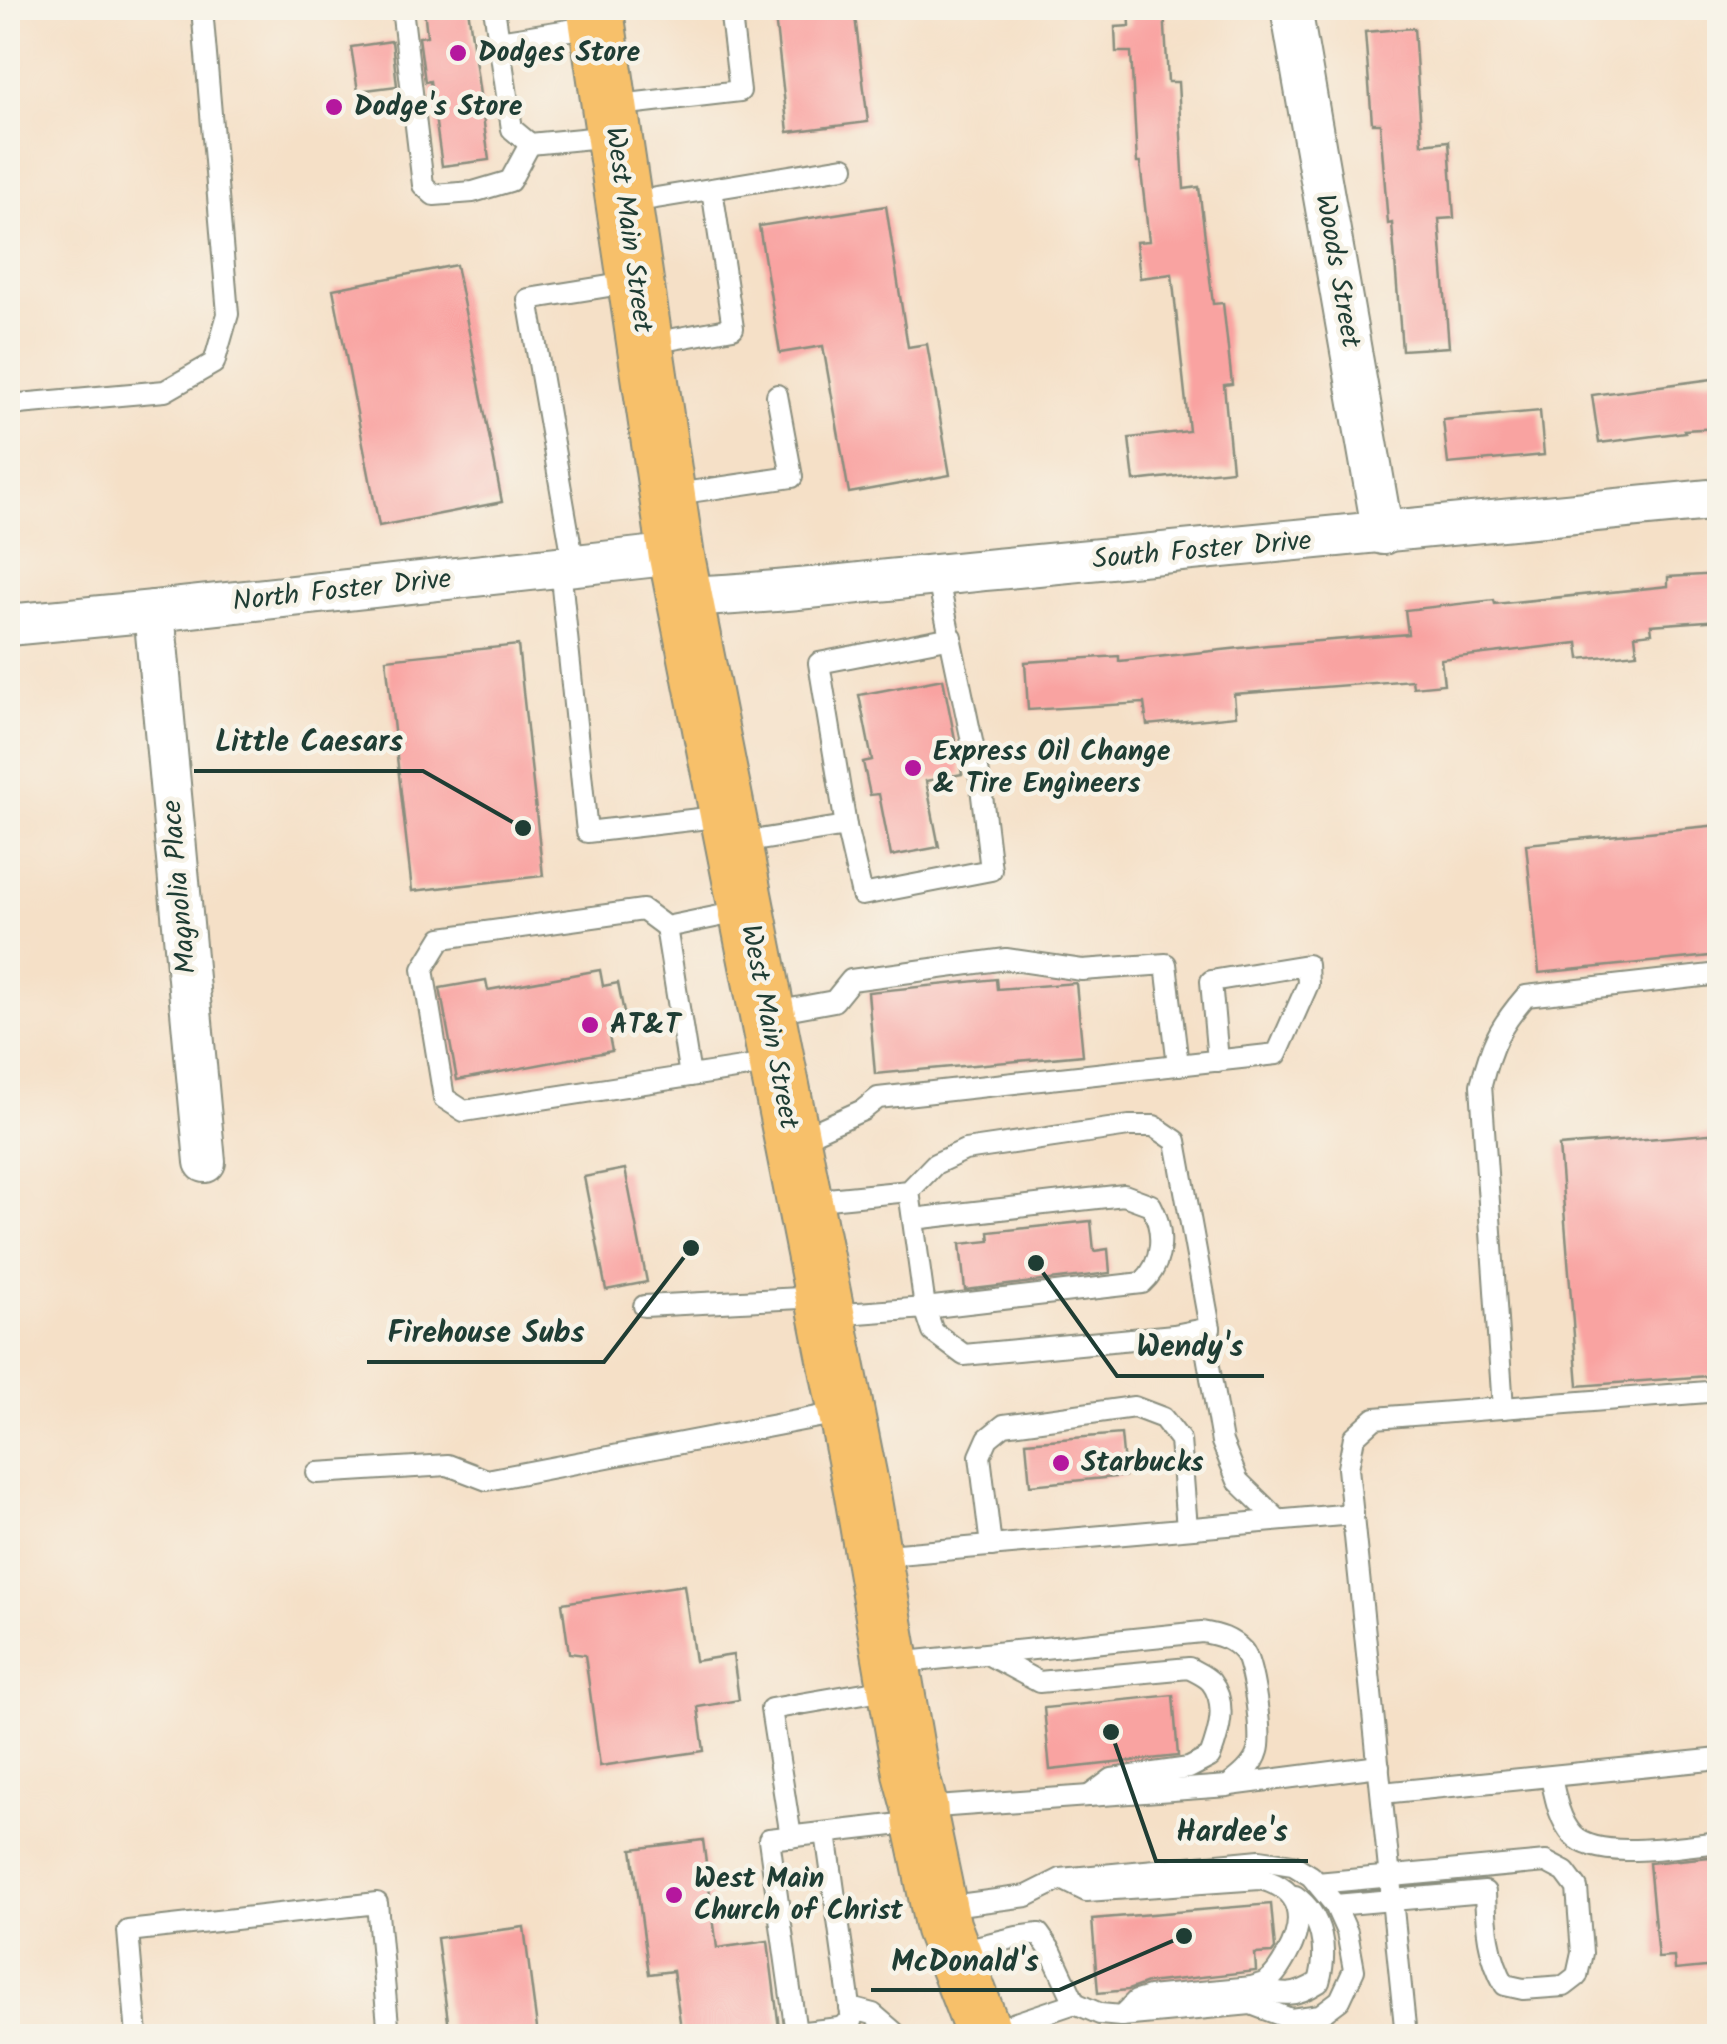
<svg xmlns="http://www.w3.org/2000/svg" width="1727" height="2044" viewBox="0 0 1727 2044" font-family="Kalam,sans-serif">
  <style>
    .building { fill: #f9a3a1 }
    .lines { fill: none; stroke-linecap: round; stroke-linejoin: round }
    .lane-casing { stroke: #8a8e7e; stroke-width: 24 }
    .street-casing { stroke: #8a8e7e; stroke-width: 44 }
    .primary-casing { stroke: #8a8e7e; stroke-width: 59 }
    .lane { stroke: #fff; stroke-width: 20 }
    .street { stroke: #fff; stroke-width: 40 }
    .primary { stroke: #f7c06b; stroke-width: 55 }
    .poi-dot { fill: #b5179e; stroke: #f7f3e8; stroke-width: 4 }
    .labels { text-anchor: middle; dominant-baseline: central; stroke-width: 9; stroke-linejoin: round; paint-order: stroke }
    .poi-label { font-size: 28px; font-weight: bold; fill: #1f3d34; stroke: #f7f3e8; text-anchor: start }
    .street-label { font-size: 28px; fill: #1f3d34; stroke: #f7f3e8 }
    .leader { fill: none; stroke: #1f3d34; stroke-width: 4 }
    .callout-dot { fill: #1f3d34; stroke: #f7f3e8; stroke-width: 4 }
    .callout-label { font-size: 30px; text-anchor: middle; font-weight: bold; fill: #1f3d34; stroke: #f7f3e8; stroke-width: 9; stroke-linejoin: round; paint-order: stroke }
  </style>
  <rect width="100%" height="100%" fill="#f7f3e8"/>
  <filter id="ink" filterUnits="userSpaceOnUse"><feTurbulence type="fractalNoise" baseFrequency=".01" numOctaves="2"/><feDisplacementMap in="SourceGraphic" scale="20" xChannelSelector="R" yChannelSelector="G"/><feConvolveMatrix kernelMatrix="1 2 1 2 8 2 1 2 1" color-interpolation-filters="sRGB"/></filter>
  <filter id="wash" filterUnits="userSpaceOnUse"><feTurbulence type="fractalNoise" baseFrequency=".0048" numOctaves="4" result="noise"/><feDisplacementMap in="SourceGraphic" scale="40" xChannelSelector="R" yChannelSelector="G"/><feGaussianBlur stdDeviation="2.25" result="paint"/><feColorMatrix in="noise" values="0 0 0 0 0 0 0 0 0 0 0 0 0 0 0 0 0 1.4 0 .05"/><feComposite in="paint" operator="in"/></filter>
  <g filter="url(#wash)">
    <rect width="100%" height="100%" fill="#f5e0c7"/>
    <g id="blocks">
      <!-- building -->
      <g class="building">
        <path d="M424,8H468L489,160L442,166L430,81L425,82L419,37L427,36Z"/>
        <path d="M774,8H854L868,122L788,132Z"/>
        <path d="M1129,8H1164L1168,82H1178L1184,189L1199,187L1213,304L1223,303L1232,384L1224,385L1232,470L1134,481L1129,438L1189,431L1172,274L1140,278L1136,242L1149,241L1140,163H1137L1131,52H1116L1115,27L1130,26Z"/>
        <path d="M1414,28L1422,144L1449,141L1454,218L1439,219L1449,347L1402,350L1392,223L1388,224L1380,123H1372L1365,32Z"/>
        <path d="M392,41L397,86L358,91L351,47Z"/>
        <path d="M886,206L908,347L927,344L950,475L849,493L823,346L780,353L759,226Z"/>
        <path d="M456,265L502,502L379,526L333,289Z"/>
        <path d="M1720,378V428L1684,430L1685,432L1599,443L1592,395Z"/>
        <path d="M1540,411L1544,455L1448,464L1443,420Z"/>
        <path d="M1720,574V620L1651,625L1652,633L1635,635L1637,653L1580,659L1578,643L1441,659L1444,684L1413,687L1412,680L1234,694L1236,716L1147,725L1144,703L1028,710L1025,662L1119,656V661L1268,645L1408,634L1405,610L1494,600L1495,604L1668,586V577Z"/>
        <path d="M518,645L543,876L412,891L386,659Z"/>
        <path d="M943,679L962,774L926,781L939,847L891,856L879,794L870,795L863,762L872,760L859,695Z"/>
        <path d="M1720,825V955L1539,973L1526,844Z"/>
        <path d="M600,970L603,986L618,983L627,1028L608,1032L612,1051L457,1080L440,988L486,980L488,990Z"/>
        <path d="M996,979L997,989L1076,983L1083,1055L875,1074L868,992Z"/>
        <path d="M1720,1133V1375L1578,1386L1559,1146Z"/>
        <path d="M625,1169L647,1282L606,1290L584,1177Z"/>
        <path d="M1091,1221L1094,1251L1108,1249L1110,1273L965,1290L960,1244L990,1241L989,1232Z"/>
        <path d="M1121,1434L1125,1476L1030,1485L1026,1442Z"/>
        <path d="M684,1585L695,1661L733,1655L739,1700L698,1707L704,1751L600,1766L585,1655L569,1653L562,1603Z"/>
        <path d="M1173,1695L1178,1756L1050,1770L1044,1708Z"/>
        <path d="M703,1840L717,1948L768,1941L780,2036H682L673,1971L649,1974L632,1849Z"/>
        <path d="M1720,1856V1951L1715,1952L1716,1966L1675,1970L1674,1957L1658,1958L1649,1863Z"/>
        <path d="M1271,1904L1275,1949L1272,1953L1255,1954L1256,1971L1147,1983L1128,1990L1098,1993L1092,1919Z"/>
        <path d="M524,1927L538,2036H450L437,1938Z"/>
      </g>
    </g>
  </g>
  <g filter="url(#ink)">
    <use href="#blocks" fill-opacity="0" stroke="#8a8e7e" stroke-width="2.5"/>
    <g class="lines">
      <defs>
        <g id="lane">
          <path d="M402,8L423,185L434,195L473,192L510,181L530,144"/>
          <path d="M494,8L512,129L530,144L612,136"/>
          <path d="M498,41L595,26"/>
          <path d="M611,106L740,91L730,8"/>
          <path d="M626,203L844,167"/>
          <path d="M647,344L733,328L712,189"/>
          <path d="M8,405L165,391L214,363L228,314L202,8"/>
          <path d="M669,495L792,477L777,395"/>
          <path d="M574,565L528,299L634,282"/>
          <path d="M560,567L587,832L725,816"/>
          <path d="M846,826L819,663L952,637"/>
          <path d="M734,844L846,826L862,895L991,870L980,779L937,575"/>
          <path d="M744,911L666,927L643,910L442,938L423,969L444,1098L464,1111L774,1063"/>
          <path d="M666,927L690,1076"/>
          <path d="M769,1013L834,1001L851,980L1006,959L1082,970L1166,964L1178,1065"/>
          <path d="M794,1141L863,1110L878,1098L1277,1054L1308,984L1307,965L1211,981L1218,1061"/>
          <path d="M909,1191L925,1308L1142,1283C1164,1263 1165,1231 1151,1205L1124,1195L913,1219"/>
          <path d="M807,1201L909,1191L935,1164L965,1150L1129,1126H1154L1176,1141L1210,1328L1174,1335L964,1355L933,1332L925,1308L831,1315"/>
          <path d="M644,1306L821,1297"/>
          <path d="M1210,1328L1206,1349L1222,1442L1238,1481L1278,1520"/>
          <path d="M1503,1408L1481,1085C1491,1045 1499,1027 1526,996L1720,974"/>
          <path d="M317,1473L448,1465L487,1480L844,1412"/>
          <path d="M991,1546L980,1456L988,1438L1004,1425L1134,1407L1163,1418L1180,1440L1187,1528"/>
          <path d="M875,1556L1353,1514"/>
          <path d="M987,1654L1039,1682L1189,1668C1196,1672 1206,1676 1211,1682C1228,1704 1219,1733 1210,1757L1189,1768L1112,1779L1089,1796"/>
          <path d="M896,1663L1202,1632C1219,1635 1231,1638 1243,1651C1253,1662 1263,1736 1258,1751C1254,1766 1240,1777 1228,1786L922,1808"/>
          <path d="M1551,1777C1555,1796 1559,1820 1573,1835C1598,1862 1684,1845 1720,1842"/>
          <path d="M1230,1785L1379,1766"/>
          <path d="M1382,1793L1720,1759"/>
          <path d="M826,1833L852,2021L839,2028L796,2033L769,1839L919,1822"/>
          <path d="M791,1837L771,1709L893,1688"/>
          <path d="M1062,1879L1086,1891L1260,1879C1302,1889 1306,1921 1287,1955C1282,1964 1276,1975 1267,1981C1263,1984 1257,1985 1252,1987L1149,1997L1136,2001L1121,2016"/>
          <path d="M1317,1883L1546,1862L1565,1872L1577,1888L1582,1953L1577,1976L1564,1986L1523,1989L1505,1985C1488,1956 1486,1924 1485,1892L1335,1905"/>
          <path d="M943,1907L1027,1896L1061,1879L1260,1860L1293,1865L1311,1876L1335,1905L1347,1932L1354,1970L1340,2000L1320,2015L1291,2019L1251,2004L1121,2016L1100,2014L1075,2003L1051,1951L1039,1934L1017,1937L955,1952"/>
          <path d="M1252,1987C1282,1995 1292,1999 1319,1982C1328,1951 1323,1916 1295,1896"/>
          <path d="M850,2008L873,2014L894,2032V2036"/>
          <path d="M986,2033L1075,2003"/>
          <path d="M137,2036L128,1931L377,1903L389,2036"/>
          <path d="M1406,2036L1348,1468L1354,1437L1375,1418L1720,1391"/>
        </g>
        <g id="street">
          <path d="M1291,8L1383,534"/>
          <path d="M684,597C796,592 906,577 1017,567C1251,546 1485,523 1720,499"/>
          <path d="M154,611L205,1162"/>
          <path d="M8,625L154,611L676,554"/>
        </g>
        <path id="primary" d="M595,8L676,554L862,1492L911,1775L920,1808L921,1822L943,1927L985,2036"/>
      </defs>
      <!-- lane casing -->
      <use href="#lane" class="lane-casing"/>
      <!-- street casing -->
      <use href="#street" class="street-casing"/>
      <!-- primary casing -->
      <use href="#primary" class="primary-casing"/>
      <!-- lane -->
      <use href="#lane" class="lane"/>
      <!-- street -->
      <use href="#street" class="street"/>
      <!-- primary -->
      <use href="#primary" class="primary"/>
    </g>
  </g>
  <!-- markers -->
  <g class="poi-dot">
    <circle cx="458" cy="53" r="10"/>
    <circle cx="334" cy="107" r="10"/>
    <circle cx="913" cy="768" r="10"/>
    <circle cx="590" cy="1025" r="10"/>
    <circle cx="1061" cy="1463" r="10"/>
    <circle cx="674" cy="1895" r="10"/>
  </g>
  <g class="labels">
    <!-- poi labels -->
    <g class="poi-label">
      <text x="478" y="53">Dodges Store</text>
      <text x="354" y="107">Dodge's Store</text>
      <text x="933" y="752">Express Oil Change<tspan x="933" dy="32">&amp; Tire Engineers</tspan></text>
      <text x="610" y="1025">AT&amp;T</text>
      <text x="1081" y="1463">Starbucks</text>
      <text x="694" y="1879">West Main<tspan x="694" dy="32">Church of Christ</tspan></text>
    </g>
    <!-- street labels -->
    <g class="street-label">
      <text transform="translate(628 230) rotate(82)">West Main Street</text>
      <text transform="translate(1337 271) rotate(80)">Woods Street</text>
      <text transform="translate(1202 551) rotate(-5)">South Foster Drive</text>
      <text transform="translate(342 591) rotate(-6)">North Foster Drive</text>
      <text transform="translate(180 887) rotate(-95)">Magnolia Place</text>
      <text transform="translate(769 1027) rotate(79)">West Main Street</text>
    </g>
  </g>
  <!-- callouts -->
  <path class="leader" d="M523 828L423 771H194M691 1248L604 1362H367M1036 1263L1117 1376H1264M1111 1732L1156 1861H1308M1184 1936L1059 1990H871"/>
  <g class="callout-dot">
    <circle cx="523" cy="828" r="10"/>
    <circle cx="691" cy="1248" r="10"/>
    <circle cx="1036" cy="1263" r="10"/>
    <circle cx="1111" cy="1732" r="10"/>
    <circle cx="1184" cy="1936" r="10"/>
  </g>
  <g class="callout-label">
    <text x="309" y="751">Little Caesars</text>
    <text x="486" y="1342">Firehouse Subs</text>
    <text x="1190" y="1356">Wendy's</text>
    <text x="1232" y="1841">Hardee's</text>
    <text x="965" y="1971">McDonald's</text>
  </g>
  <!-- margin -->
  <rect width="1727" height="2044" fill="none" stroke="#f7f3e8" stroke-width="40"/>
</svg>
